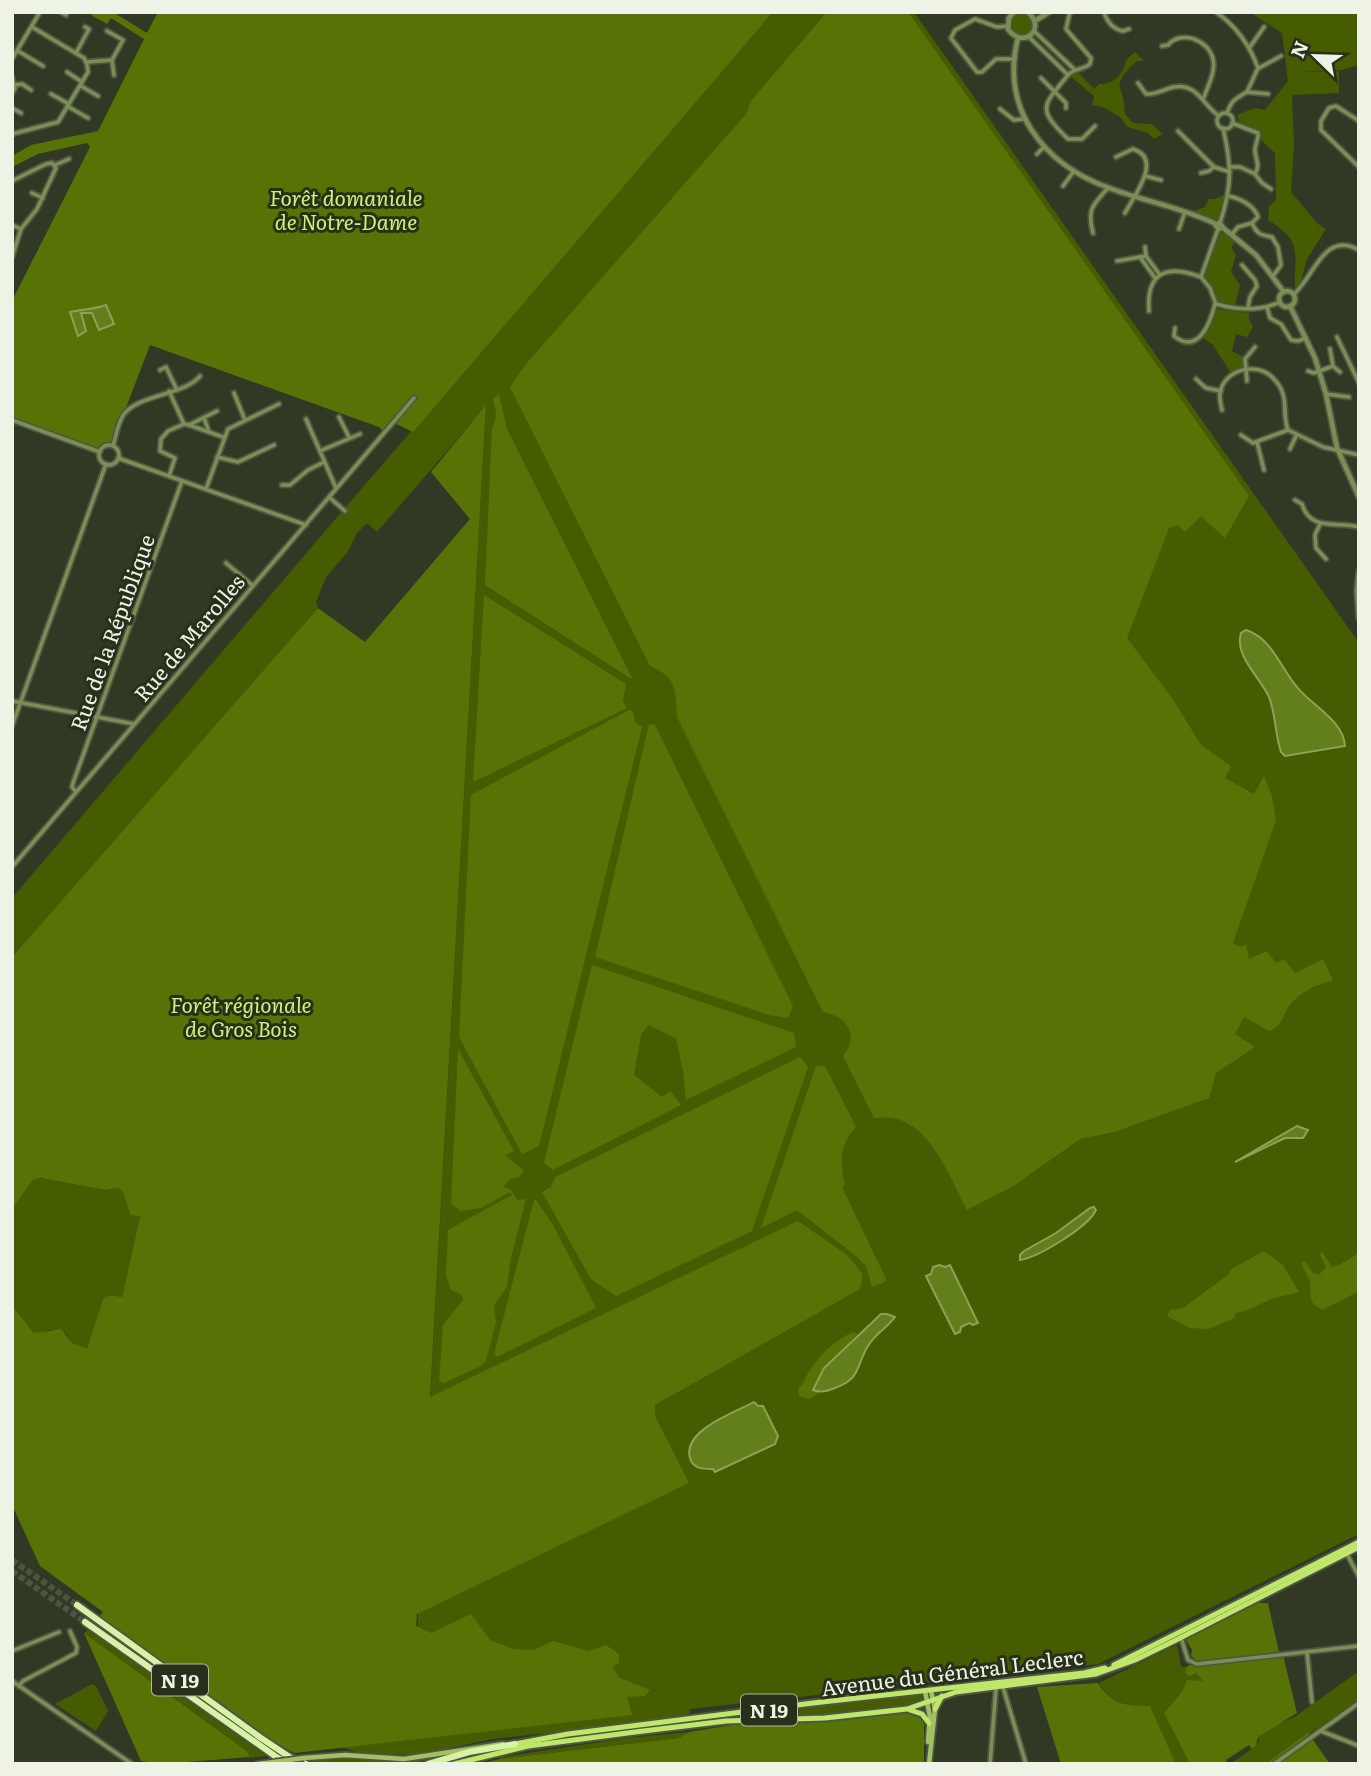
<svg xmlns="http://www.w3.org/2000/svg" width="1371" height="1776" viewBox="0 0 1371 1776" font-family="Literata,serif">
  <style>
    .green { fill: #465c00 }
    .forest { fill: #587305 }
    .water { fill: #637f1b; stroke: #8da258; stroke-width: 2 }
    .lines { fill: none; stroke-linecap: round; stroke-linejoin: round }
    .trunk-tunnel { stroke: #4d5542; stroke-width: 6; stroke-dasharray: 6 3; stroke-linecap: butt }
    .minor-casing { stroke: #4f5744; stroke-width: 7 }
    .tertiary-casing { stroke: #4f5744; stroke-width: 8 }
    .secondary-casing { stroke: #4f5744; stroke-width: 8 }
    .primary-casing { stroke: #4f5744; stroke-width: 9 }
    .trunk-casing { stroke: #4f5744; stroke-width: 10 }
    .minor { stroke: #7b8f55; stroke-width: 3.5 }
    .tertiary { stroke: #7b8f55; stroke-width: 4.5 }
    .secondary { stroke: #a2c163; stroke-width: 4.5 }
    .primary { stroke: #bfe86b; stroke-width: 5 }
    .trunk { stroke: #d8f2a6; stroke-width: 6 }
    .secondary-bridge-casing { stroke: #4f5744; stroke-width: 8; stroke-linecap: butt }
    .secondary-bridge { stroke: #a2c163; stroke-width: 4.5 }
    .labels { text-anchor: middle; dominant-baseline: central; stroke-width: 6; stroke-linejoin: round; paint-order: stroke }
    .shield { fill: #282f1b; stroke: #b3b8a9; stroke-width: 2 }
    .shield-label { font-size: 19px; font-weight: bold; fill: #eef3e6 }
    .park-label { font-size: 21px; font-style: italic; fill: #ccf47a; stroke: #282f1b }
    .street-label { font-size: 21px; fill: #eef3e6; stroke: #282f1b }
  </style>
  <rect width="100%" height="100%" fill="#313925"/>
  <!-- green -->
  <g class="green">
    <path d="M773,12H914L1359,643V1534L1098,1664L690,1709V1713L673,1719L492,1739L416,1755L361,1753L341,1747L411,1740L486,406L377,532L367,523L357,533L347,553L326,577L316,602L318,608L12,957V898L338,516Z"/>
    <path d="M1250,12L1359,13V65L1342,70L1291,72L1339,71V93L1292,95L1294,145L1291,192L1318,224L1326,229L1307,259L1300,284L1295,288C1294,253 1304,242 1268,220L1269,206L1276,200L1275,153L1262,141L1260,132L1240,123L1237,115L1255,108L1265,110L1288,81L1282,33Z"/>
    <circle cx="1021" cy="24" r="11"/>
    <path d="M1135,52L1144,61H1137C1107,89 1125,82 1125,114L1133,123L1152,124L1163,134L1154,139L1148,133L1127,127L1120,117L1103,107L1092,105L1094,96L1070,76L1076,70L1094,89L1099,84C1113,85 1124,74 1126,60Z"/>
    <path d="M1226,194L1221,215L1216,220L1191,212L1205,207L1209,199H1215Z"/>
    <path d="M1223,232L1236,240L1231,248L1236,255L1231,272L1240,285L1235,305L1218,303L1216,293L1204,275L1218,234Z"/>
    <path d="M1217,309L1249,313V319L1253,327L1247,337L1236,334L1232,351L1243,357V367L1231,373L1213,345L1201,336L1209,329Z"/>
    <path d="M39,1178L105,1190L118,1188L123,1192L129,1213L140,1215L122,1297L110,1295L103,1299L87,1348L72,1343L65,1333L50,1330L41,1334L33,1332L12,1305V1209L33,1180Z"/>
    <path d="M88,1630L266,1756L251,1758L248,1752L84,1633Z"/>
    <path d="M1177,1645L1181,1667H1186L1185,1672H1196L1204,1682L1183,1690L1164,1713L1190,1764H1176L1150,1707C1125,1706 1113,1705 1099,1683Z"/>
    <path d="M1359,1671V1700L1353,1704L1265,1764H1230L1256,1746L1259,1741L1258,1737L1276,1725L1296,1716Z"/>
    <path d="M92,1684L96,1686L108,1711L96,1731L55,1704Z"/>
    <path d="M921,1694L923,1701L900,1707L816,1716L719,1719L720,1717Z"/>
    <path d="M689,1732L679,1738L500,1759L501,1757L626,1738Z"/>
    <path d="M339,1757L384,1760L430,1758V1759L413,1764H318L311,1761Z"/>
  </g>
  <!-- forest -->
  <g class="forest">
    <path d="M93,12H113L147,33L158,12H773L413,432L394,423L383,431L379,427L150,345L114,439L100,450L12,420V301L90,147L87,143L38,154L12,167V156L31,145L98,131L144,39L111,18L107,24L91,15Z"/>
    <path d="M827,12H908L1249,496L1225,538L1201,516L1185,532L1178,525L1169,528L1127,638L1174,701L1201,745L1231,766L1225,778L1254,794L1264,776L1272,796L1276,820L1233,943L1240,947L1246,945L1249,959L1267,951L1276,963L1284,959L1295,973L1323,959L1333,981C1316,984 1300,992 1289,1006C1281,1018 1284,1025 1269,1031L1244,1017L1235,1034L1255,1047L1216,1073L1209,1098L1114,1132L1080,1139L1015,1185L967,1210C951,1180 930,1122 891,1118C886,1117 880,1118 874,1118L843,1056C860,1035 847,1016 823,1012L677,717C675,689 678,678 650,666L510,387L526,364L746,114L751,101Z"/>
    <path d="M499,394L507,429L633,680L485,585L492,428C498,418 496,410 493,399Z"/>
    <path d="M486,405L430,1397L798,1221L847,1255L863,1274L860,1289L655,1405V1416L689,1483L417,1614L416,1626L431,1633L471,1614L490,1640L514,1649L534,1650L553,1641L589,1651L606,1645L619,1654V1663L612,1667L620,1678L650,1690L645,1696L627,1697L632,1715L295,1753L277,1744L99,1617L103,1612L40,1566L12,1505V1305L33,1332C43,1334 51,1330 61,1329L72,1343L87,1348L103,1299L110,1295L122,1297L140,1216L130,1215L123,1192L118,1188L105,1190L40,1178L33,1180L12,1209V957L318,608L365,642L470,519L431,472Z"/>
    <path d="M484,595L626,684L623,701L627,708L473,782Z"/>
    <path d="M629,710L633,711L635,722L642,727L539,1146L522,1154L459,1037L471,795Z"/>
    <path d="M649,724L655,725L793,1006L788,1018L769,1015L595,957Z"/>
    <path d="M592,965L794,1033L796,1047L686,1100L683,1071L676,1038L648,1025L641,1035L634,1075L662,1097L670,1091L681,1105L553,1170L544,1163Z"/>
    <path d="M458,1049L514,1151L505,1155L524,1171L519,1177L510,1179L503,1187L511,1190L517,1200L526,1199L511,1258L507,1286L494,1306L496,1322L486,1361L481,1366L444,1383L439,1381L443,1325L463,1300L462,1295L451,1290L446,1275L448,1230L512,1195L510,1192L481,1208L461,1211L451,1204Z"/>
    <path d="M800,1057L808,1067L752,1231L616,1296L591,1279L542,1192L551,1187L555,1177Z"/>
    <path d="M816,1066H825L856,1127C840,1144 839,1163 845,1185L842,1187L887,1281L872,1287L866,1266L856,1256L797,1210L761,1228Z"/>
    <path d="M534,1200H536L553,1225L596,1308L497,1357L494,1354Z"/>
    <path d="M1264,1251L1283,1265L1299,1292C1290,1295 1278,1296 1269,1300C1258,1305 1250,1311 1236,1313L1234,1318L1209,1329L1190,1328L1167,1316L1170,1310L1183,1308L1228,1275L1231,1269Z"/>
    <path d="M1322,1252L1332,1267L1341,1264L1359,1253V1291L1323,1310C1304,1302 1314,1292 1309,1279C1306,1272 1303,1268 1301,1262H1306L1313,1273L1319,1275L1326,1267L1320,1254Z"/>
    <path d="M853,1332L858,1334L824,1368L813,1390L819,1393L809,1399L799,1396L798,1389C804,1384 805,1377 810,1370C820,1354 835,1340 853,1332Z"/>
    <path d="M1254,1603H1268L1279,1652L1283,1655L1297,1713L1258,1737L1256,1746L1252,1749L1249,1745L1226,1760L1228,1764H1190L1164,1713L1183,1690L1187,1680L1203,1681L1196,1673L1189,1676L1185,1672L1186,1667L1194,1663V1658L1191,1656L1192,1650L1186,1640Z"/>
    <path d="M84,1633L248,1752L250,1757L161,1764L141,1761Z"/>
    <path d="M1098,1683C1113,1705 1125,1706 1150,1706L1176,1764H1061L1037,1687Z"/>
    <path d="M910,1713L920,1715L924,1719V1764H480L500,1759L679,1738L689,1732L732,1725Z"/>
    <path d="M1308,1733L1330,1764H1265Z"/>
  </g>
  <!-- water -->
  <g class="water">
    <path d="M106,305L114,324L99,330L92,313H81L86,331L78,336L70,312C82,309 92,310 106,305Z"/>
    <path d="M1246,630C1272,638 1281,669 1297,687C1311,705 1344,721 1345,746L1285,756L1281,752C1275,735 1276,715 1269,697C1260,677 1234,656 1241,633Z"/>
    <path d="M1297,1126L1308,1130L1303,1138H1285L1235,1162Z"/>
    <path d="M1094,1207L1096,1210C1088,1227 1039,1257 1020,1260V1255L1024,1251L1056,1233L1090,1208Z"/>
    <path d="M939,1265L945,1267L950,1265L978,1323L973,1325L969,1323L961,1327L960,1332L955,1334L926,1276L931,1274L933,1267Z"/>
    <path d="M881,1314H887L895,1317C887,1328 875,1334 868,1346C855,1367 862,1378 835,1388C827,1391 821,1393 813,1390L824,1368Z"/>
    <path d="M754,1402L758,1406H763L778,1436L775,1444L715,1472L713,1469C703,1469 693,1469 690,1458C682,1430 736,1412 754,1402Z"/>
  </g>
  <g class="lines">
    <!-- trunk-tunnel -->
    <g class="trunk-tunnel">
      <path d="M12,1560L77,1605"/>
      <path d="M12,1571L85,1622"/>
    </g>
    <defs>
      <g id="minor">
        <path d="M61,12L66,15"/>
        <path d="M1104,12C1107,22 1113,29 1123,31L1129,29"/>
        <path d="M1216,12C1236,26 1250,46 1258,68L1247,92C1236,98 1231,101 1227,113"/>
        <path d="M1008,26L997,27L975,19L955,30L951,38L977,72H982L996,59H1015"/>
        <path d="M1034,31L1074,69"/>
        <path d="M1028,36L1068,75C1075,68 1083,70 1090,64L1091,58L1066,29L1070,12"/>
        <path d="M1162,46L1168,45C1181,30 1208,39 1213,59C1216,71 1208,86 1204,97"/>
        <path d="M1250,47L1264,27"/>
        <path d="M18,51L43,66"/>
        <path d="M76,53L89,29L85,27"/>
        <path d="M12,59L40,12"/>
        <path d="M112,60L114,75"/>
        <path d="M86,62L112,60L123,40L107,31"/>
        <path d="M1259,68L1281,56"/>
        <path d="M67,72L82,82"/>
        <path d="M1068,75C1043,106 1036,108 1068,139H1082L1095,126"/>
        <path d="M12,77L15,88L12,93"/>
        <path d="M1041,78L1066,103V108"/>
        <path d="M1138,83L1146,94C1156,95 1164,89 1174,87C1197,83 1203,105 1219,116"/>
        <path d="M14,85L22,84L31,90"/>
        <path d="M81,86L98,96"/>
        <path d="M1247,92L1268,94"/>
        <path d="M51,94L69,104"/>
        <path d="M67,106L88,118"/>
        <path d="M12,108L21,113"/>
        <path d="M1000,109L1014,120L1024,119"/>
        <circle cx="1225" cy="121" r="8"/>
        <path d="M1359,121L1336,106L1329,108L1321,121V130L1359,167"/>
        <path d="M1178,131L1214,167L1230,172"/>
        <path d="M12,134L58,122L88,72L87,64L84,58L32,27"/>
        <path d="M1037,154L1044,147"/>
        <path d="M1116,157L1133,149C1164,159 1133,197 1125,213"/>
        <path d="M55,165L69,159"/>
        <path d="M1230,167H1240L1255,174C1261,164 1255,160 1255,150C1255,143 1259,140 1258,133L1232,123"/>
        <path d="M1201,173L1209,171L1214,167"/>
        <path d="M1255,174L1262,183L1271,189"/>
        <path d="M1145,176L1161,180"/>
        <path d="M12,181L46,164L52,163L56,168L37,209L21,229L12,257"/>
        <path d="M1063,186L1074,171"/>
        <path d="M32,193L43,198"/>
        <path d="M1229,196C1240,199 1254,205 1258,217L1252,223"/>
        <path d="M1220,223C1232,186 1232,166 1223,128"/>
        <path d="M12,225L21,229"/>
        <path d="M1179,229L1185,212"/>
        <path d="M1218,229L1201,277L1210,288L1216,304C1237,310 1260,311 1280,302"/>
        <path d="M1093,233C1087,209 1092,206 1108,188"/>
        <path d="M1232,234L1238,227L1252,223C1257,234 1260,235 1272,237L1278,247L1281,265L1273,276"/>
        <path d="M1146,256L1160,275"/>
        <path d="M1140,257L1155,278"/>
        <path d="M1117,261L1146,256L1145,247"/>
        <path d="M1242,265L1255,280L1257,286L1250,297L1248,308"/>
        <path d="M1294,294C1314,277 1324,230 1359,250"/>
        <path d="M1267,307L1270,318L1281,324L1291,340L1298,341L1306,338"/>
        <path d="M1149,311C1146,272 1167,264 1201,277"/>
        <path d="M1175,328L1174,336C1198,355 1210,324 1215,304"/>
        <path d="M1337,337L1359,383"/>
        <path d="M1330,349L1333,366L1340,372"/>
        <path d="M160,370L166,367L177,390"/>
        <path d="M1308,371L1314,373L1333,366"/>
        <path d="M1196,379L1206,388L1221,391"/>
        <path d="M1247,381L1245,359L1255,347"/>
        <path d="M169,391L184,424"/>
        <path d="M234,393L245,420"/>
        <path d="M1326,394L1349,397"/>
        <path d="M1222,410C1221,405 1219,399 1220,393C1224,369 1257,361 1273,378C1291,396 1281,411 1288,430"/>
        <path d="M339,417L349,437"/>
        <path d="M204,418L209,432"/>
        <path d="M306,419L336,488"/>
        <path d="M12,420L100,452"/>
        <path d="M189,425L223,437"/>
        <path d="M1288,430L1323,447L1359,455"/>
        <path d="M1241,435L1253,443L1288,430"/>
        <path d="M1257,442L1264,470"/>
        <circle cx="109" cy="455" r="10"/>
        <path d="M113,446C116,436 118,421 124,414C140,394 185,395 200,376"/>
        <path d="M1290,449L1296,436"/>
        <path d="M320,451L360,434"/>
        <path d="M217,457L238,462L274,445"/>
        <path d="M118,458L306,525"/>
        <path d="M169,476L175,458L160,451L161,439L168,431L184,424L189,425L217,411"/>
        <path d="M282,485H290L308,470L324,462"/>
        <path d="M206,489L228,429L279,404"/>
        <path d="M329,497L345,511"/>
        <path d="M1295,500L1302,504C1310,532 1338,521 1359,527"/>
        <path d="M1320,524L1315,535L1316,548L1326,559"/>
        <path d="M226,563L252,585"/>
        <path d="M12,701L134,724"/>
        <path d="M12,726L106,464"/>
        <path d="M76,792L72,787L73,783L182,481"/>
        <path d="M12,867L414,398"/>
        <path d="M1347,1554L1359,1577"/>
        <path d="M1181,1638L1188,1660L1197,1664L1359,1646"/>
        <path d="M12,1651L59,1632"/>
        <path d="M1307,1652L1312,1702"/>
        <path d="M12,1681L132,1764"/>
        <path d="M19,1686L23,1681L76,1653L77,1647L70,1631"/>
        <path d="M1003,1687L1026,1764"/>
        <path d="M1321,1731L1359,1746"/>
        <path d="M990,1764L996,1688"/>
        <path d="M1274,1764L1359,1703"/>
      </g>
      <g id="tertiary">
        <path d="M1014,12L1009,18L1008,29C1023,50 1047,29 1028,12"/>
        <path d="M1035,21L1049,12"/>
        <path d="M1018,38C1000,109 1043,164 1109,188C1144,201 1183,208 1216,224"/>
        <path d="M1219,223L1222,226L1219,229L1216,226Z"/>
        <path d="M1222,227L1256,255L1284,292"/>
        <circle cx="1287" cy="299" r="8"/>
        <path d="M1290,306L1315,358L1326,394L1337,448L1359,497"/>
        <path d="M1359,572L1357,591L1359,618"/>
      </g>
      <g id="secondary">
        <path d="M925,1691L930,1717L928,1742"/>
        <path d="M304,1758L345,1755L404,1759L503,1744"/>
        <path d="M258,1764L274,1762"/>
        <path d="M929,1764L935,1709L931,1691"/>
      </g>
      <g id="primary">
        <path d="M1114,1665L1359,1542"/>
        <path d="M935,1709L942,1696"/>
        <path d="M910,1710L922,1714L929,1723"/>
        <path d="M515,1744L568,1734L813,1703L1084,1673L1105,1668"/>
        <path d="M454,1764L528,1746L635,1732L726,1721L825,1718L907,1709L956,1692L1096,1674L1135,1660L1174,1641L1359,1547"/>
      </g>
      <g id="trunk">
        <path d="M77,1605L261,1738L291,1758L306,1764"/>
        <path d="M85,1622L275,1756L289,1764"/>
        <path d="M428,1764L469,1752L515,1744"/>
      </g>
    </defs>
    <!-- minor casing -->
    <use href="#minor" class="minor-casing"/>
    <!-- tertiary casing -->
    <use href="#tertiary" class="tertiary-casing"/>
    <!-- secondary casing -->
    <use href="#secondary" class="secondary-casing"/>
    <!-- primary casing -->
    <use href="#primary" class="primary-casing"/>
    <!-- trunk casing -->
    <use href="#trunk" class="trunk-casing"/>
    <!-- minor -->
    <use href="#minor" class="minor"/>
    <!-- tertiary -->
    <use href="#tertiary" class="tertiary"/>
    <!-- secondary -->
    <use href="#secondary" class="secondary"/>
    <!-- primary -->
    <use href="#primary" class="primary"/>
    <!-- trunk -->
    <use href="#trunk" class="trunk"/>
    <defs>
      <path id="secondary-bridge" d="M274,1762L304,1758"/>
    </defs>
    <!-- secondary-bridge casing -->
    <use href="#secondary-bridge" class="secondary-bridge-casing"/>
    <!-- secondary-bridge -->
    <use href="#secondary-bridge" class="secondary-bridge"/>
  </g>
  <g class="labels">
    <!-- shield labels -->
    <g class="shield">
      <rect x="152" y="1664.5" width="56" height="31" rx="5"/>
      <rect x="741" y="1694.5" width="56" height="31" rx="5"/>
    </g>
    <g class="shield-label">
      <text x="180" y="1680">N 19</text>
      <text x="769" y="1710">N 19</text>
    </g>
    <!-- park labels -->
    <g class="park-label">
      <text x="346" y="196">Forêt domaniale<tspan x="346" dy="24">de Notre-Dame</tspan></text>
      <text x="241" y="1003">Forêt régionale<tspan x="241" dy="24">de Gros Bois</tspan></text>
    </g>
    <!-- street labels -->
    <g class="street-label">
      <text transform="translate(111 632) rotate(-70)">Rue de la République</text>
      <text transform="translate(188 637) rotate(-50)">Rue de Marolles</text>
      <text transform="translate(952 1671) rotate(-7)">Avenue du Général Leclerc</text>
    </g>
  </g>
  <!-- border -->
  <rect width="1371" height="1776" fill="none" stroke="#eef3e6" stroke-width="28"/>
  <!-- north arrow -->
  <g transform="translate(1315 56) rotate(293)" stroke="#282f1b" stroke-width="5" paint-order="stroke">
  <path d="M0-5L12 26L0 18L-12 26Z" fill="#eef3e6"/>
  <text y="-10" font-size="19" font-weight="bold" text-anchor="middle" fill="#eef3e6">N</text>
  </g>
</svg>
